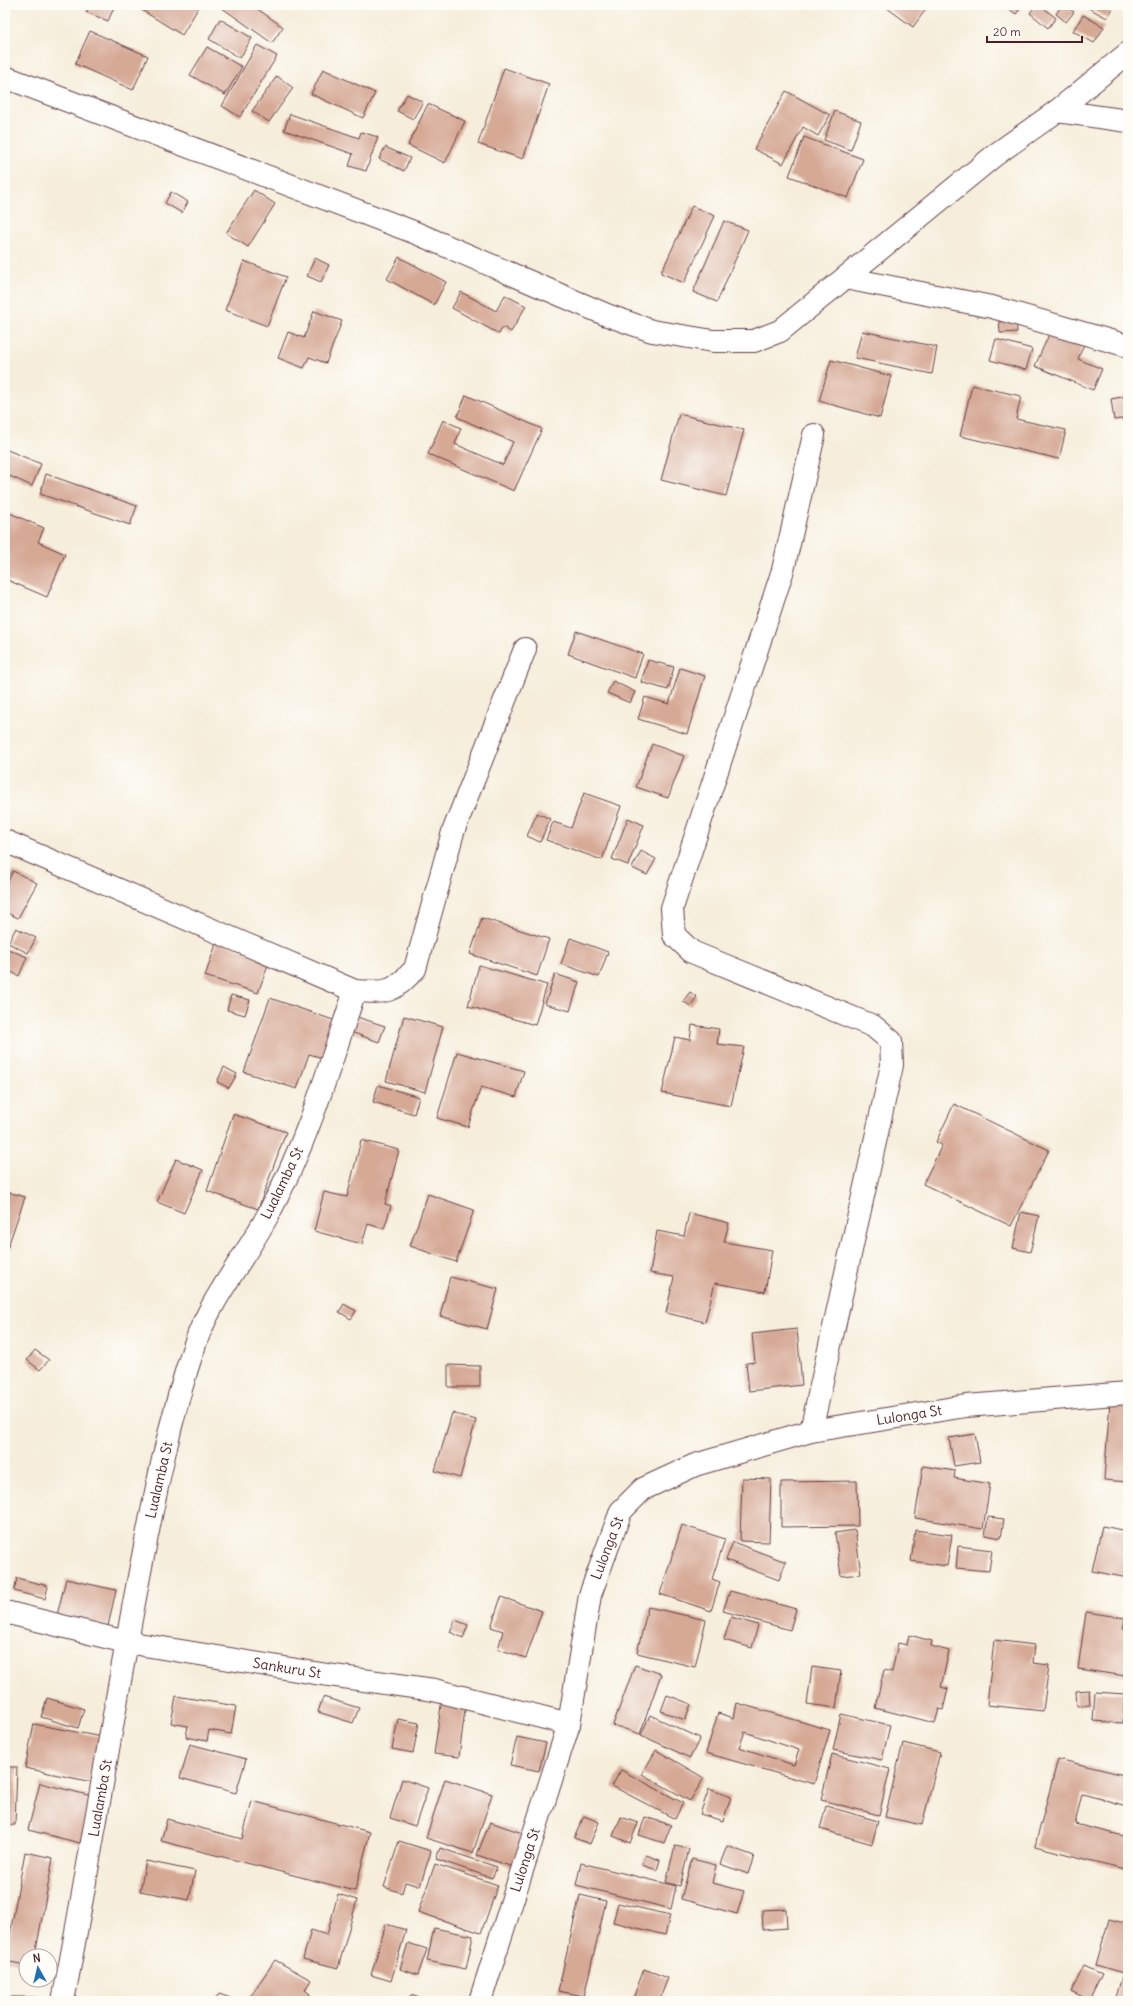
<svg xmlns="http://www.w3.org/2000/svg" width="1133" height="2006" viewBox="0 0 1133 2006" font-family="Delius,sans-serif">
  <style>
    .building { fill: #d6a995; fill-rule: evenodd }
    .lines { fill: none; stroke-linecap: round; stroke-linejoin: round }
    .minor-casing { stroke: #643e45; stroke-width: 24 }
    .minor { stroke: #fff; stroke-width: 22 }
    .labels { text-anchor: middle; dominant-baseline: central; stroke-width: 4; stroke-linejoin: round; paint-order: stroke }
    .street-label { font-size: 14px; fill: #4a1f2b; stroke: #fdfcf7 }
  </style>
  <rect width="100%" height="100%" fill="#fdfcf7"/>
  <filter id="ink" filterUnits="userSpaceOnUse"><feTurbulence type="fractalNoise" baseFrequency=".025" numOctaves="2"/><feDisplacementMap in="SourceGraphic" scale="8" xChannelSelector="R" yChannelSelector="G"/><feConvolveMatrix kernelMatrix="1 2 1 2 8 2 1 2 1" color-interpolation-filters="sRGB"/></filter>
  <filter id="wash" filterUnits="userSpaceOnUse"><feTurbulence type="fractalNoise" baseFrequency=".012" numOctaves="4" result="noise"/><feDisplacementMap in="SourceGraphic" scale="16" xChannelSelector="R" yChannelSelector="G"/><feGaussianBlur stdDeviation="0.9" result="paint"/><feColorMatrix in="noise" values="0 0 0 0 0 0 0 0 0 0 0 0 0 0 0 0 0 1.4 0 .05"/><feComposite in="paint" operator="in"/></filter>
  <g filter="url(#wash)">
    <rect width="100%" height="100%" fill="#f6eedb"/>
    <g id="blocks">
      <!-- building -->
      <g class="building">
        <path d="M89,5H115L108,21L86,12Z"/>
        <path d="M142,5H200L182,35L140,9Z"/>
        <path d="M218,5H252L283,27L272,43Z"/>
        <path d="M883,5H929L913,27Z"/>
        <path d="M1003,5H1023L1016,14Z"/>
        <path d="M1036,5H1040L1056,18L1048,28L1030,13Z"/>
        <path d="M1062,5H1065L1074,12L1066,22L1056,14Z"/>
        <path d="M1083,5H1115L1107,18Z"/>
        <path d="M1083,15L1104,27L1094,43L1073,31Z"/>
        <path d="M220,19L252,38L240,58L209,39Z"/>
        <path d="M90,31L148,56L133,90L75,64Z"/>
        <path d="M257,45L277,56L240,117L222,106Z"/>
        <path d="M207,47L242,67L225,95L190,75Z"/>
        <path d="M504,68L549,84L523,159L478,144Z"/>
        <path d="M323,69L375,93L363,118L311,94Z"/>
        <path d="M277,76L293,88L269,122L252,111Z"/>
        <path d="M786,91L830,115L818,136L803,127L783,164L754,149Z"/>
        <path d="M407,94L423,102L413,119L397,111Z"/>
        <path d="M428,104L465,121L445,163L408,145Z"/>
        <path d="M835,111L861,121L851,150L824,140Z"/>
        <path d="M290,114L359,138L361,132L378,137L366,171L349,166L353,154L284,130Z"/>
        <path d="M804,137L863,159L848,198L789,176Z"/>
        <path d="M385,147L410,158L404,171L379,159Z"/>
        <path d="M254,190L275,204L248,247L226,233Z"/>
        <path d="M171,192L188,202L182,213L165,203Z"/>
        <path d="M692,206L715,216L684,283L661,273Z"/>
        <path d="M724,221L748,230L717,302L693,292Z"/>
        <path d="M399,257L446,282L434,305L387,279Z"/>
        <path d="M315,258L329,265L321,282L307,276Z"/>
        <path d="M244,261L286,277L267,326L225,310Z"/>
        <path d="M461,292L496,311L505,295L526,306L511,332L503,327L499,334L452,308Z"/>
        <path d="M314,311L342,321L326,363L309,357L304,368L278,358L288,332L304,338Z"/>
        <path d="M1016,315L1017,332L1000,333L999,316Z"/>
        <path d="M1051,330L1084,344L1078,359L1102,369L1093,390L1035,366Z"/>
        <path d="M862,331L937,347L932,374L855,358Z"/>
        <path d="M996,339L1032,349L1026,370L990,360Z"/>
        <path d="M831,360L891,376L880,418L819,401Z"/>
        <path d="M972,385L1021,396L1016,419L1066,430L1059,459L960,436Z"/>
        <path d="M466,395L542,429L514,491L428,454L443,420L461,428L455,444L503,465L513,442L457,417Z"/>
        <path d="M1128,396V418L1114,420L1111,399Z"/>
        <path d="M679,414L744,430L726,496L661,480Z"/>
        <path d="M5,449L41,464L32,486L5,474Z"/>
        <path d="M46,474L137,506L130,525L40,494Z"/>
        <path d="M5,511L44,528L38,542L65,554L47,597L5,579Z"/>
        <path d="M576,631L643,654L635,678L568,654Z"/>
        <path d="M648,660L674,667L668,690L641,682Z"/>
        <path d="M680,668L705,676L687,734L638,719L645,697L669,704Z"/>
        <path d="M613,681L635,692L630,703L607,693Z"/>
        <path d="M652,744L684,756L668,798L636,787Z"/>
        <path d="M584,793L621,806L602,860L546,840L553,822L571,828Z"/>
        <path d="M537,813L550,819L540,842L527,836Z"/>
        <path d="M628,818L644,825L628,865L612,859Z"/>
        <path d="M641,851L656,859L647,875L632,868Z"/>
        <path d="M13,871L37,883L18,918L5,912V887Z"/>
        <path d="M482,918L549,939L537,976L470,954Z"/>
        <path d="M16,928L36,938L28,953L8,943Z"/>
        <path d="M570,938L608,952L599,977L561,964Z"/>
        <path d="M217,941L270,959L258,993L205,976Z"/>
        <path d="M8,949L27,957L19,976L5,969V955Z"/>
        <path d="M479,965L547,985L535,1025L468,1006Z"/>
        <path d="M555,974L579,982L570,1011L545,1004Z"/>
        <path d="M690,992L697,997L690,1006L683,1001Z"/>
        <path d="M231,995L250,1000L245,1015L227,1010Z"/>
        <path d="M270,998L336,1021L323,1058L309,1054L297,1089L244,1072Z"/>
        <path d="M404,1016L443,1027L425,1092L386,1081Z"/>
        <path d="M357,1017L385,1026L379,1042L351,1032Z"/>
        <path d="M692,1025L719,1029L717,1044L744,1047L731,1106L662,1093L675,1037L690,1040Z"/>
        <path d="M457,1052L524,1071L516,1097L481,1087L468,1127L437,1118Z"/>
        <path d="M224,1067L237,1074L229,1088L217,1082Z"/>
        <path d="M378,1085L419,1097L414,1114L373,1102Z"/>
        <path d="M954,1104L1049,1150L1011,1226L923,1184L942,1145L936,1142Z"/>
        <path d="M233,1114L286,1132L258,1209L207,1191Z"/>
        <path d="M361,1140L399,1150L385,1204L391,1206L384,1229L368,1224L362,1244L314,1231L324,1192L347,1197Z"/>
        <path d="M176,1159L203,1170L184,1213L157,1202Z"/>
        <path d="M5,1191L25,1197L5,1255Z"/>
        <path d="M428,1194L474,1210L456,1262L410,1246Z"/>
        <path d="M1021,1212L1039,1216L1030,1252L1013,1248Z"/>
        <path d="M689,1213L729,1223L724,1242L772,1250L765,1292L715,1283L705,1322L666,1313L674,1277L650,1273L657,1231L684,1236Z"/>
        <path d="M450,1277L498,1289L487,1329L440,1316Z"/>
        <path d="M344,1304L356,1311L351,1319L339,1312Z"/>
        <path d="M797,1329L802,1385L749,1391L746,1363L755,1362L752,1334Z"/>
        <path d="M35,1350L49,1360L40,1370L27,1360Z"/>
        <path d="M448,1365L480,1366V1387H448Z"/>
        <path d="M5,1373L11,1375L5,1394Z"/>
        <path d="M1110,1401L1128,1402V1482L1104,1480Z"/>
        <path d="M452,1413L476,1420L460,1478L435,1471Z"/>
        <path d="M975,1434L980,1462L954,1466L949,1438Z"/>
        <path d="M923,1466L955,1471L954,1478L990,1484L983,1529L915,1518Z"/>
        <path d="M742,1478L771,1479L769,1542L740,1541Z"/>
        <path d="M857,1481L858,1526L781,1527V1482Z"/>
        <path d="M988,1517L1004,1519L1001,1538L985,1535Z"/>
        <path d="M682,1525L725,1539L712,1579L720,1582L711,1611L660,1594Z"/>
        <path d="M1102,1526L1128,1531V1578L1092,1571Z"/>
        <path d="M855,1530L861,1574L841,1576L835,1533Z"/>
        <path d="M915,1530L952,1535L947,1566L911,1561Z"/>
        <path d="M733,1542L786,1562L779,1580L726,1560Z"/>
        <path d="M958,1546L992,1550L989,1571L956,1568Z"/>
        <path d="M17,1578L48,1586L45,1599L14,1591Z"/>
        <path d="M66,1579L116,1590L108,1626L57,1615Z"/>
        <path d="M730,1591L796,1609L790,1630L723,1611Z"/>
        <path d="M501,1597L542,1611L526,1658L498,1649L503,1631L491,1627Z"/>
        <path d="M648,1607L706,1620L695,1667L637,1653Z"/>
        <path d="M1086,1612L1125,1618L1123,1629L1128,1630V1690H1124L1126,1676L1078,1669Z"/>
        <path d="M731,1617L758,1625L752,1648L724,1640Z"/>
        <path d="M455,1620L468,1625L463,1638L450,1632Z"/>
        <path d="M909,1635L932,1641L931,1646L949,1651L941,1687L948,1689L943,1710L939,1709L935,1723L875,1708L884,1670L892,1672L898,1643L907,1645Z"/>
        <path d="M994,1640L1035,1645L1033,1663L1049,1665L1043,1711L987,1705Z"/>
        <path d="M635,1665L661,1674L640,1734L613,1725Z"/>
        <path d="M812,1667L841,1671L836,1708L807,1704Z"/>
        <path d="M1089,1690L1090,1705L1077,1706L1076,1691Z"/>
        <path d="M1095,1692L1125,1694L1123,1723L1093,1721Z"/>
        <path d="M667,1695L691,1704L685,1720L661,1711Z"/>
        <path d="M176,1696L236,1706L231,1734L209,1730L207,1741L186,1737L188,1726L171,1723Z"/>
        <path d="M323,1697L359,1708L353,1723L318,1712Z"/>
        <path d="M47,1698L84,1709L78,1728L41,1717Z"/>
        <path d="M442,1699L466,1702L459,1757L434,1754Z"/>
        <path d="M737,1703L830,1730L814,1784L706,1753L718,1713L734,1718ZM745,1732L799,1750L794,1765L739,1747Z"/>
        <path d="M841,1714L890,1725L882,1760L833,1750Z"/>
        <path d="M650,1715L700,1738L690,1758L641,1735Z"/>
        <path d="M398,1719L419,1723L413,1753L392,1749Z"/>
        <path d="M34,1724L102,1737L92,1782L25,1768Z"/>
        <path d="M517,1737L546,1743L539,1771L510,1765Z"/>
        <path d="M903,1743L940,1752L922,1825L885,1817Z"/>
        <path d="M190,1744L246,1759L236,1793L180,1778Z"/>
        <path d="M656,1750L704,1778L690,1801L642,1774Z"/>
        <path d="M832,1754L890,1769L879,1815L821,1800Z"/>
        <path d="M1058,1759L1128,1776V1806L1082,1794L1075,1824L1128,1837V1870L1035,1846Z"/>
        <path d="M5,1767H17L15,1825H5Z"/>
        <path d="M621,1770L683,1803L675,1819L612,1786Z"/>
        <path d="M402,1779L428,1788L415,1826L390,1818Z"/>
        <path d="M445,1779L492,1794L473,1853L426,1838Z"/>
        <path d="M40,1783L96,1797L84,1844L28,1830Z"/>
        <path d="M709,1789L731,1797L723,1821L700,1814Z"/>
        <path d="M252,1801L370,1832L355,1891L161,1841L167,1819L242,1839Z"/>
        <path d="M826,1806L878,1821L872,1844L820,1829Z"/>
        <path d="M584,1816L599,1822L590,1844L574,1838Z"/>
        <path d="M621,1817L638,1823L630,1843L613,1836Z"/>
        <path d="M645,1817L671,1825L664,1843L639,1835Z"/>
        <path d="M490,1822L528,1835L516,1868L477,1855Z"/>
        <path d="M399,1841L431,1851L420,1886L405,1882L402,1893L384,1887Z"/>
        <path d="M675,1846L689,1849L680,1886L666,1882Z"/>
        <path d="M727,1846L754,1856L748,1874L720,1864Z"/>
        <path d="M440,1848L497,1867L492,1878L436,1859Z"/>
        <path d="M25,1852L53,1858L35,1956H26V1965L5,1961Z"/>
        <path d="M646,1855L660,1860L657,1870L642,1865Z"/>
        <path d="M692,1859L716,1865L712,1883L744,1891L737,1914L681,1899Z"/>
        <path d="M146,1861L195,1871L189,1900L140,1891Z"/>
        <path d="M581,1863L676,1886L671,1909L576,1885Z"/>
        <path d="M435,1864L498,1885L481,1933L418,1912Z"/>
        <path d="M338,1894L357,1900L338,1968L303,1959L311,1930L327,1935Z"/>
        <path d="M580,1895L606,1901L584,1996L558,1991Z"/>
        <path d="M618,1903L670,1915L665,1935L613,1922Z"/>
        <path d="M786,1909L787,1928L763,1930L762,1910Z"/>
        <path d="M1109,1919L1128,1924V2001H1115L1123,1973L1096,1965Z"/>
        <path d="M386,1924L406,1930L391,1981L371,1975Z"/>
        <path d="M434,1928L473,1936L466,1969L427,1961Z"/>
        <path d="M408,1943L427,1949L418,1975L400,1969Z"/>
        <path d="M275,1960L311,1980L305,1990L310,1994L306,2001H247Z"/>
        <path d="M1084,1966L1102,1974L1089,2001L1071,1992Z"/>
        <path d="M644,1969L668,1978L659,2001H632Z"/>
        <path d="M219,1994L239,2001H214Z"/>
        <path d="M411,1995L428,2001H409Z"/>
        <rect x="5" y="1997" width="30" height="4"/>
      </g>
    </g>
  </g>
  <g filter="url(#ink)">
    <use href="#blocks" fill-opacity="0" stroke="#643e45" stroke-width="1"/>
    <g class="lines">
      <defs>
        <g id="minor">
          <path d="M5,77L416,233L607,315L652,331L713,341H754L780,331L995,155L1057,111L1128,53"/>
          <path d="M1057,111L1128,121"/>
          <path d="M845,278L992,307L1128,346"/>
          <path d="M5,841L355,991C388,993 392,993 415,969L453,832L525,649"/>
          <path d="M811,1431L892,1065L891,1041L873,1026L692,952L674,935L672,908L783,570L814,435"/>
          <path d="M5,1612L126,1642L321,1674L434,1690L569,1724"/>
          <path d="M63,2001C90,1863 111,1725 137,1587C153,1505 168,1423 195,1344C212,1295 248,1255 271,1209C308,1140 330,1064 355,991"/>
          <path d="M480,2001L569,1724L590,1595L621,1511L643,1489L695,1465L811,1431L966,1406L1128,1393"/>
        </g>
      </defs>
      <!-- minor casing -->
      <use href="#minor" class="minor-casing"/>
      <!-- minor -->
      <use href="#minor" class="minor"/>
    </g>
  </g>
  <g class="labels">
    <!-- street labels -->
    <g class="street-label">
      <text transform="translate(282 1183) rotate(-64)">Lualamba St</text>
      <text transform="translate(909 1415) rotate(-9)">Lulonga St</text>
      <text transform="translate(159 1480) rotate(-77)">Lualamba St</text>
      <text transform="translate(607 1548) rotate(-69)">Lulonga St</text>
      <text transform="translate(287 1668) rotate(9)">Sankuru St</text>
      <text transform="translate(100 1798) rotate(-80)">Lualamba St</text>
      <text transform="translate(525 1860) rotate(-72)">Lulonga St</text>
    </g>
  </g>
  <!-- margin -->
  <rect width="1133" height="2006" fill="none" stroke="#fdfcf7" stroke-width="20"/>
  <!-- north arrow -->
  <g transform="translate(38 1968) rotate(352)"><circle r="19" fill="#fdfcf7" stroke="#b5a4a5"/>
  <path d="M0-3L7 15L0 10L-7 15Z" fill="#1f6fb2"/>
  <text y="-6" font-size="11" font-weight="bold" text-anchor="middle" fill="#4a1f2b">N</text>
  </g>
  <!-- scale -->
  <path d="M987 36v6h95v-6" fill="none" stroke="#4a1f2b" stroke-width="2"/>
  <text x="993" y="36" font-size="12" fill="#4a1f2b" stroke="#fdfcf7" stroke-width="3" paint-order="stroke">20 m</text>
</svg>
